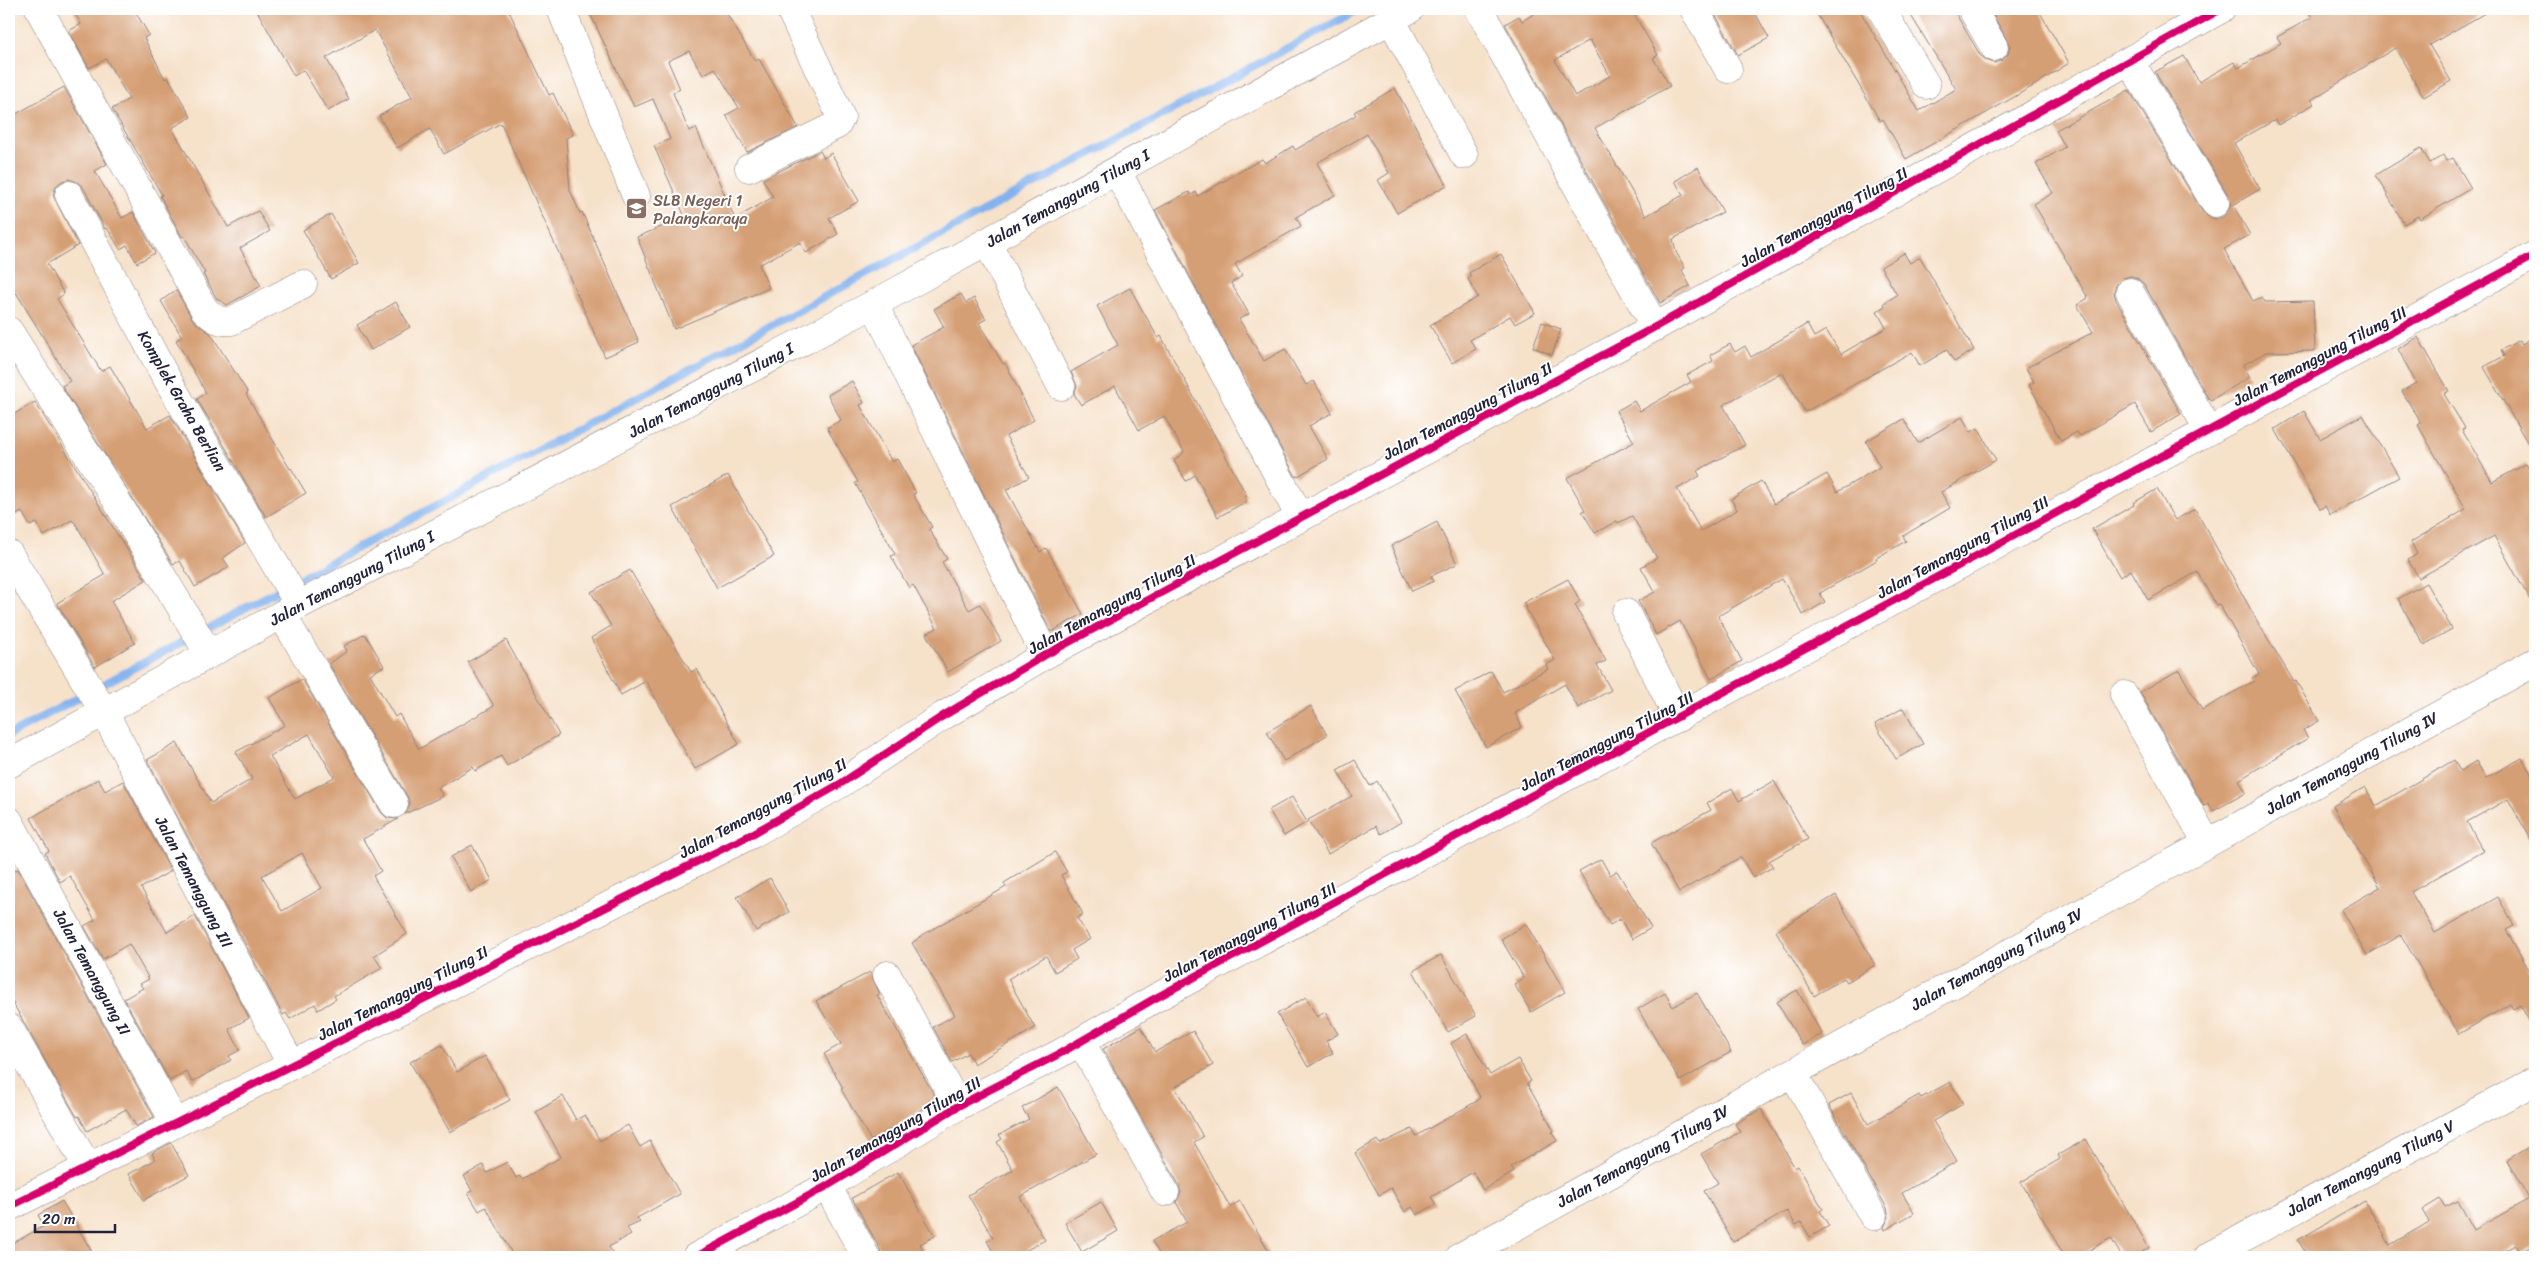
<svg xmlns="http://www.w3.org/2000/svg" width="2544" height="1266" viewBox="0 0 2544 1266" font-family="Sriracha,sans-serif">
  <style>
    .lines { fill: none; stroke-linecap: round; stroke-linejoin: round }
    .stream { stroke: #83b2ee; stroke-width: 8 }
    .building { fill: #d59f75; fill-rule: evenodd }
    .minor-casing { stroke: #8c8282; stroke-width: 29 }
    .minor { stroke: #fff; stroke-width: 28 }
    .cycleway-casing { stroke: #fff; stroke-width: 11 }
    .cycleway { stroke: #d6006c; stroke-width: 8 }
    .labels { text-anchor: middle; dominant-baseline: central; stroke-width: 4; stroke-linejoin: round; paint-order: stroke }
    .street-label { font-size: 16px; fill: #22223b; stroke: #fff }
    .education-label { font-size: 16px; fill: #785e54; stroke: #fff; text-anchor: start }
  </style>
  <rect width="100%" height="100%" fill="#fff"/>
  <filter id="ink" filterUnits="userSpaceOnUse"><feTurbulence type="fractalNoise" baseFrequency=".02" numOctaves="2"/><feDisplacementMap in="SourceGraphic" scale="10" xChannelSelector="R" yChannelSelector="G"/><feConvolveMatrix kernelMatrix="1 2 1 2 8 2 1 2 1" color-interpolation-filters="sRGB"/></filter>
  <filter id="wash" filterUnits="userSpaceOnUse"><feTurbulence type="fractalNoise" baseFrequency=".0096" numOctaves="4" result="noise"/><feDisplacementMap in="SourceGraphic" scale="20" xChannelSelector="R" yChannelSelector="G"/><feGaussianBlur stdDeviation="1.12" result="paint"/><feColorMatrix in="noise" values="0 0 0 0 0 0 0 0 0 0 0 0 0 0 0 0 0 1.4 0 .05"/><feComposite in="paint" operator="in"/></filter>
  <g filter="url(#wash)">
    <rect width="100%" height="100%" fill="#f6e1c9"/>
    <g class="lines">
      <!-- stream -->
      <path class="stream" d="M9,735L1360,9"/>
    </g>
    <g id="blocks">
      <!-- building -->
      <g class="building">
        <path d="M72,9H134L149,35L144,38L165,79L168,77L191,117L172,128L228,227L258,211L270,231L240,248L261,286L227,305L217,299L203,274L205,273L184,236L182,237L160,196L162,195L112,109L129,99L106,59L89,68L69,31L81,24Z"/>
        <path d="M256,9H508L549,95L553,93L573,135L566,138L570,190L580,213L582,212L639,342L605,357L501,123L444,154L430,129L397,148L379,116L412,97L375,30L326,58L349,99L328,111L303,70L294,76Z"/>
        <path d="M588,9H724L755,61L759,59L798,127L747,152L726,115L739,108L715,68L703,75L689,51L668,61L680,89L673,93L689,131L696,128L735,219L773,197L763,179L820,151L824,158L831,153L859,201L829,218L838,234L806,253L800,242L759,265L769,288L674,329L637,237L685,217L654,146L670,139L653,99L634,107Z"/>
        <path d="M1542,9H1631L1658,55L1653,58L1670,86L1595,128L1646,216L1683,195L1675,181L1698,167L1723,212L1673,239L1676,252L1685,268L1682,270L1690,286L1660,303L1505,24L1519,16L1522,21ZM1590,40L1610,76L1575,96L1555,60Z"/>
        <path d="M1712,9H1753L1769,38L1738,55Z"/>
        <path d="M1814,9H1859L1919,111L1956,89L1907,9H1953L1980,55L1986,60L1994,63L2002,60L2008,54L2010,46L1992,13L2000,9H2038L2069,63L2035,85L1906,159L1883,119L1880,121Z"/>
        <path d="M2307,9H2492L2429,45L2451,81L2424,97L2395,48L2311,100L2314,104L2278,125L2275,120L2234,143L2260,189L2233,205L2250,235L2224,249L2253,301L2262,297L2265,302L2313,301L2315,351L2266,352L2243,365L2250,377L2211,400L2208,398L2144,284L2137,278L2131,276L2123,278L2116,285L2114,292L2116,300L2181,414L2151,432L2135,404L2080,436L2077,432L2061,441L2029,385L2034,382L2026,368L2093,332L2077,305L2088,298L2034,204L2053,193L2036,164L2065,147L2056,130L2129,90L2202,211L2208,217L2216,219L2223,217L2229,210L2231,202L2228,195L2155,72L2184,56L2199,82L2234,62L2238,68L2281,43L2277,37L2312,17Z"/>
        <path d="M64,87L107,164L95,171L122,218L133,212L155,253L137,263L127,245L120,249L107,228L105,229L83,187L77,182L69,179L62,181L56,186L53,195L78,245L47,264L64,294L57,299L101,371L110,366L147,428L170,415L245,543L223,558L229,567L195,587L180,561L173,564L62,386L70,381L9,281V118Z"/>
        <path d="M1395,88L1447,185L1397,213L1378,180L1389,173L1367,134L1317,163L1335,195L1296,217L1301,226L1235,264L1242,276L1231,283L1249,314L1239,319L1264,361L1285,349L1306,385L1314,381L1332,413L1309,426L1328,459L1296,477L1155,210L1189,192L1191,195L1196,192L1198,196L1262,159L1265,163L1293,146L1295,150L1356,115L1354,112Z"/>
        <path d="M2421,148L2430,163L2444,155L2447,161L2453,158L2471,188L2420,219L2418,216L2404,224L2376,175Z"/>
        <path d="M331,214L359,263L331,279L303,230Z"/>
        <path d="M1904,253L1910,263L1920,257L1974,350L1954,362L1947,350L1920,366L1912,352L1805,412L1782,372L1723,405L1745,445L1697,471L1700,476L1677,489L1701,531L1737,510L1731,499L1761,481L1774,504L1827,474L1837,492L1880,467L1866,441L1904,419L1918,443L1962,417L1971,432L1978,428L1996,460L1941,492L1950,508L1903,536L1906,541L1876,558L1877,560L1820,593L1825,602L1803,615L1782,579L1718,616L1742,661L1711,679L1680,621L1656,635L1638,601L1655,592L1641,567L1657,558L1632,516L1618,523L1617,521L1595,533L1582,511L1585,510L1567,478L1634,442L1616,411L1634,401L1640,411L1691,382L1687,375L1713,361L1710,355L1730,344L1735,352L1745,346L1751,357L1807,324L1814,337L1826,330L1841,354L1886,328L1877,311L1885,306L1884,303L1897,295L1881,267Z"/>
        <path d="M1501,254L1535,313L1515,324L1510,316L1470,340L1476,349L1452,363L1430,325L1478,297L1468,279L1471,277L1469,273Z"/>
        <path d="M1130,288L1158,338L1161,336L1247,496L1244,497L1247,501L1218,517L1195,475L1186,481L1174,461L1184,452L1164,416L1139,430L1115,386L1081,405L1074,394L1077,386L1071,372L1118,345L1097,306Z"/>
        <path d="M176,290L193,320L211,334L248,393L246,394L290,469L291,468L306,493L266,517L197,399L206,393L176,340L182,337L161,301Z"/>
        <path d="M961,294L966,303L974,298L986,319L979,323L1003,364L1005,363L1034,420L1006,436L1029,477L1006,490L1040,552L1046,548L1083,614L1051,632L911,345L944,327L934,309Z"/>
        <path d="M396,302L410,327L371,350L357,325Z"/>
        <path d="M1542,322L1561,329L1552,355L1533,347Z"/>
        <path d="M2535,336V456L2484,367L2504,356L2501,350L2520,340L2522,344Z"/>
        <path d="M2418,337L2449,391L2444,394L2465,428L2462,430L2492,482L2526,464L2535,480V609L2494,536L2419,578L2408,560L2417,554L2411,542L2466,509L2418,425L2421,423L2402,391L2416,383L2398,349Z"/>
        <path d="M852,381L864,403L860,405L892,462L897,459L916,493L913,494L932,527L929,529L947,559L942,562L969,610L980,604L1001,641L948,672L926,634L937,628L913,585L909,588L891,556L895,554L855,483L858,482L827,428L841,420L828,395Z"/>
        <path d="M35,402L146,580L111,601L135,643L95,667L57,603L105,575L76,524L72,520L44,536L37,523L30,526L22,512L9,519V417Z"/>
        <path d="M2304,411L2320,439L2363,415L2399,477L2330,515L2325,506L2320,509L2275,429Z"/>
        <path d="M728,475L774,556L717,588L672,507Z"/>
        <path d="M2157,489L2175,520L2195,509L2256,619L2294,682L2296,681L2319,721L2303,730L2308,738L2239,780L2246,793L2213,811L2208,803L2204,806L2140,692L2179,670L2202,710L2254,681L2252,678L2259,674L2219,604L2216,605L2197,572L2148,600L2131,570L2120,577L2092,529L2134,505L2133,503Z"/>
        <path d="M1437,522L1457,564L1431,576L1434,581L1412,591L1391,546Z"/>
        <path d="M630,570L691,672L697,669L739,744L695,769L646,681L621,695L591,638L611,626L591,592Z"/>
        <path d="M1568,579L1580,601L1575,605L1606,661L1597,665L1611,690L1578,708L1565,684L1515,713L1522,727L1486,747L1455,691L1491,671L1503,692L1548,669L1546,665L1555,660L1523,603Z"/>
        <path d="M2426,583L2452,629L2424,645L2398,599Z"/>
        <path d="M365,634L384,666L370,674L395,717L399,714L419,749L494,706L468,662L506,640L559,735L507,766L501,756L475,771L473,767L438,788L443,796L405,814L410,804L407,796L329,664L347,651L344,646Z"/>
        <path d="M302,679L381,812L387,818L398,819L363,839L381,871L373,876L407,934L374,956L382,968L334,996L336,999L318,1010L315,1004L290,1019L286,1013L283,1015L147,760L177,743L211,803L252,779L236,752L285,725L269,698ZM309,734L334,777L295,799L270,756ZM302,853L322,888L282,911L262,876Z"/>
        <path d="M1311,706L1327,735L1284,761L1267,732Z"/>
        <path d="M1903,708L1923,744L1896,759L1875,724Z"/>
        <path d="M2522,758L2535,781V847L2508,799L2467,822L2483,851L2411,892L2435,933L2498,897L2514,926L2506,930L2535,980V1031L2520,1005L2513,1009L2510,1004L2459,1034L2401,935L2367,955L2341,910L2380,887L2333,806L2365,787L2376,806L2454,760L2460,771L2476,761L2486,778Z"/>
        <path d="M1355,760L1370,786L1377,781L1401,822L1381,834L1376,826L1328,854L1308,820L1352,796L1337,770Z"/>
        <path d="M98,779L105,791L123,781L171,871L141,888L167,932L195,916L249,1018L229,1029L240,1050L229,1056L231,1060L192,1082L186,1071L170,1081L124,999L143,988L140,984L149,979L129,944L103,959L84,926L95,920L70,876L60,882L45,853L49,851L31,818Z"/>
        <path d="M1774,781L1808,839L1769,861L1773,867L1753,878L1741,857L1679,892L1651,843L1711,810L1707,803L1732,788L1739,801Z"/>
        <path d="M1292,797L1307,822L1284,836L1269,810Z"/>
        <path d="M472,845L492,880L471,892L451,857Z"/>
        <path d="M1055,852L1067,872L1061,875L1083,914L1077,918L1090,939L1072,950L1077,959L1055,972L1046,956L1008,979L1035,1028L974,1064L968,1053L952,1062L933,1027L955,1015L912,943L924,934L1006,887L1004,883Z"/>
        <path d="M1601,859L1610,875L1617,871L1651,928L1632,939L1620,919L1610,925L1579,871Z"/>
        <path d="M18,869L154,1117L136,1126L126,1109L87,1131L79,1116L77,1117L9,996V874Z"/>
        <path d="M770,878L789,912L756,931L737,897Z"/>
        <path d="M1836,895L1875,965L1847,982L1844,978L1814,996L1776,931Z"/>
        <path d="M1526,924L1565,992L1531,1012L1514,984L1524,978L1501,939Z"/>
        <path d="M1441,955L1476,1016L1448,1032L1413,971Z"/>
        <path d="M870,972L880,994L877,995L937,1100L871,1141L841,1089L843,1088L824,1054L841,1044L816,1001Z"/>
        <path d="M1797,990L1822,1034L1802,1045L1777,1002Z"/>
        <path d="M1665,993L1673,1007L1697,993L1731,1052L1680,1081L1638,1009Z"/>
        <path d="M1306,997L1317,1017L1325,1012L1338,1034L1326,1041L1333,1053L1308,1067L1277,1014Z"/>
        <path d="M1141,1027L1155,1052L1193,1031L1213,1065L1175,1087L1203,1137L1194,1142L1230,1207L1240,1201L1272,1257H1161L1152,1241L1187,1222L1176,1202L1181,1193L1179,1185L1103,1049Z"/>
        <path d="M1467,1034L1490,1075L1518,1059L1531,1081L1527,1083L1554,1131L1552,1132L1557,1141L1511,1167L1514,1172L1483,1190L1473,1172L1431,1197L1436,1204L1417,1215L1412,1207L1405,1212L1391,1188L1379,1195L1355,1153L1377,1140L1380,1144L1412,1129L1416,1136L1477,1101L1480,1097L1451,1043Z"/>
        <path d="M442,1045L457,1072L485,1056L510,1100L450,1132L410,1062Z"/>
        <path d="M1950,1082L1963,1104L1933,1121L1957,1161L1902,1193L1914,1213L1885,1230L1884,1227L1889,1217L1887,1208L1829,1105L1851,1093L1868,1124L1919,1095L1921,1098Z"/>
        <path d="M1058,1087L1096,1154L1020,1197L1045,1240L1014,1257H996L987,1241L993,1238L968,1195L1013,1170L997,1142L1002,1139L999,1135L1029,1119L1022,1108Z"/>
        <path d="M563,1096L576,1120L585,1115L600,1141L628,1125L640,1147L650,1141L680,1194L637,1218L640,1222L627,1228L631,1234L609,1247L615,1257H514L486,1207L479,1211L468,1193L472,1191L464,1176L483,1165L487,1173L507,1162L516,1178L519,1176L522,1179L561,1157L536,1112Z"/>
        <path d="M1761,1109L1795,1168L1798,1166L1823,1209L1820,1211L1829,1226L1810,1237L1801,1222L1796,1225L1787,1211L1733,1242L1704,1191L1718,1183L1701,1154L1740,1132L1735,1124Z"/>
        <path d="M2086,1139L2149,1248L2134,1257H2122L2111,1238L2077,1257H2065L2021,1182L2060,1159L2058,1155Z"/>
        <path d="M171,1143L189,1175L144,1200L129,1174L155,1160L152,1153Z"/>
        <path d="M2535,1143V1244L2520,1253L2515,1245L2493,1257H2308L2298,1240L2365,1201L2390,1245L2429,1222L2422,1210L2440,1199L2445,1207L2458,1201L2474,1230L2529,1199L2507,1160Z"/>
        <path d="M898,1172L935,1236L920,1244L927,1257H882L880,1249L852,1198Z"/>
        <path d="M62,1201L95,1257H9V1245L44,1226L38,1215Z"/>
        <path d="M1101,1202L1118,1231L1082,1252L1065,1223Z"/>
      </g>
    </g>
  </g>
  <g filter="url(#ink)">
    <use href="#blocks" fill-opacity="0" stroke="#8c8282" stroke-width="1"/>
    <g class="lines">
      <defs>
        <g id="minor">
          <path d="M39,9L204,309C213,318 218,322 231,321L303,284"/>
          <path d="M561,9L636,196"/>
          <path d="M1479,9L1655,327"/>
          <path d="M1694,9L1728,69"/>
          <path d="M1881,9L1926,85"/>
          <path d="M1972,9L1994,47"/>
          <path d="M1391,19L1464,155"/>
          <path d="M2130,61L2215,203"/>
          <path d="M749,168L837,125L841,117L790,9"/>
          <path d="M1117,171L1300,517"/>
          <path d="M69,195L163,372L299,605"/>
          <path d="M987,242L1061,386"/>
          <path d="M2130,292L2209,431"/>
          <path d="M874,304L1045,655"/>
          <path d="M9,331L115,498L209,654"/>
          <path d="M9,554L104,712L291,1064"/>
          <path d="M1626,613L1678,718"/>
          <path d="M282,615L394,804"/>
          <path d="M2124,695L2207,843"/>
          <path d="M9,764L299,605L874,304L1410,9"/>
          <path d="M9,821L175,1123"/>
          <path d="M887,975L958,1106"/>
          <path d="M9,1028L88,1168"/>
          <path d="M1081,1042L1165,1192"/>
          <path d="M1793,1073L1873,1216"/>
          <path d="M827,1186L866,1257"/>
          <path d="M9,1207L752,834L840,784L943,716L1045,655L1655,327L2221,9"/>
          <path d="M696,1257L827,1186L958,1106L1059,1054L1152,1000L2535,255"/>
          <path d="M1460,1257L2535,662"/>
          <path d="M2207,1257L2535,1081"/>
        </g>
      </defs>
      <!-- minor casing -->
      <use href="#minor" class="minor-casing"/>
      <!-- minor -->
      <use href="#minor" class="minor"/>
      <defs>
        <g id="cycleway">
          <path d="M9,1207L752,834L840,784L943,716L1045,655L1655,327L2221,9"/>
          <path d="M696,1257L827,1186L958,1106L1059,1054L1152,1000L2535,255"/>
        </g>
      </defs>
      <!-- cycleway casing -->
      <use href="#cycleway" class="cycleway-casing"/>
      <!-- cycleway -->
      <use href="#cycleway" class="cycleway"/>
    </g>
  </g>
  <!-- icons -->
  <defs>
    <symbol id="school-square" viewBox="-11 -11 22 22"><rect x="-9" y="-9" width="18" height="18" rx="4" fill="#8d6e63" stroke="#fff"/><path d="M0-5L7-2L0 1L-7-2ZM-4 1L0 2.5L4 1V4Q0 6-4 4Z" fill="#fff"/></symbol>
  </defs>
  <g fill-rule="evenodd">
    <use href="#school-square" x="624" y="196" width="25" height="25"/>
  </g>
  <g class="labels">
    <!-- street labels -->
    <g class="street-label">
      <text transform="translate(1068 198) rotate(-29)">Jalan Temanggung Tilung I</text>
      <text transform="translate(1824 217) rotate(-29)">Jalan Temanggung Tilung II</text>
      <text transform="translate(2320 356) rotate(-28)">Jalan Temanggung Tilung III</text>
      <text transform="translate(711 390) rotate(-28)">Jalan Temanggung Tilung I</text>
      <text transform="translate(182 401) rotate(60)">Komplek Graha Berlian</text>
      <text transform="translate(1468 411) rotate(-28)">Jalan Temanggung Tilung II</text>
      <text transform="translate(1963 547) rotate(-29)">Jalan Temanggung Tilung III</text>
      <text transform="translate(352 578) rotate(-28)">Jalan Temanggung Tilung I</text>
      <text transform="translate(1112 604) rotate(-29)">Jalan Temanggung Tilung II</text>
      <text transform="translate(1607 741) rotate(-28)">Jalan Temanggung Tilung III</text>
      <text transform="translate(2352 763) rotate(-29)">Jalan Temanggung Tilung IV</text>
      <text transform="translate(763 808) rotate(-29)">Jalan Temanggung Tilung II</text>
      <text transform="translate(194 882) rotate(62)">Jalan Temanggung III</text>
      <text transform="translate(1250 932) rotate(-28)">Jalan Temanggung Tilung III</text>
      <text transform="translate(1997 959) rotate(-29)">Jalan Temanggung Tilung IV</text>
      <text transform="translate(92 972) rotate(61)">Jalan Temanggung II</text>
      <text transform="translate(403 993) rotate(-27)">Jalan Temanggung Tilung II</text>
      <text transform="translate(896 1129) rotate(-30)">Jalan Temanggung Tilung III</text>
      <text transform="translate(1643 1156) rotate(-29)">Jalan Temanggung Tilung IV</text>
      <text transform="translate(2371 1168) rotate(-28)">Jalan Temanggung Tilung V</text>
    </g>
    <!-- education labels -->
    <g class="education-label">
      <text x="653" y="200">SLB Negeri 1<tspan x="653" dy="18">Palangkaraya</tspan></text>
    </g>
  </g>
  <!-- margin -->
  <rect width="2544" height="1266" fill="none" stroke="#fff" stroke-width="30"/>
  <!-- scale -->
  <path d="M35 1224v8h80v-8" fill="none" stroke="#22223b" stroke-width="2.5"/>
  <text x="42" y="1224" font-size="15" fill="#22223b" stroke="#ffffff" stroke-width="4" paint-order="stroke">20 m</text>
</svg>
